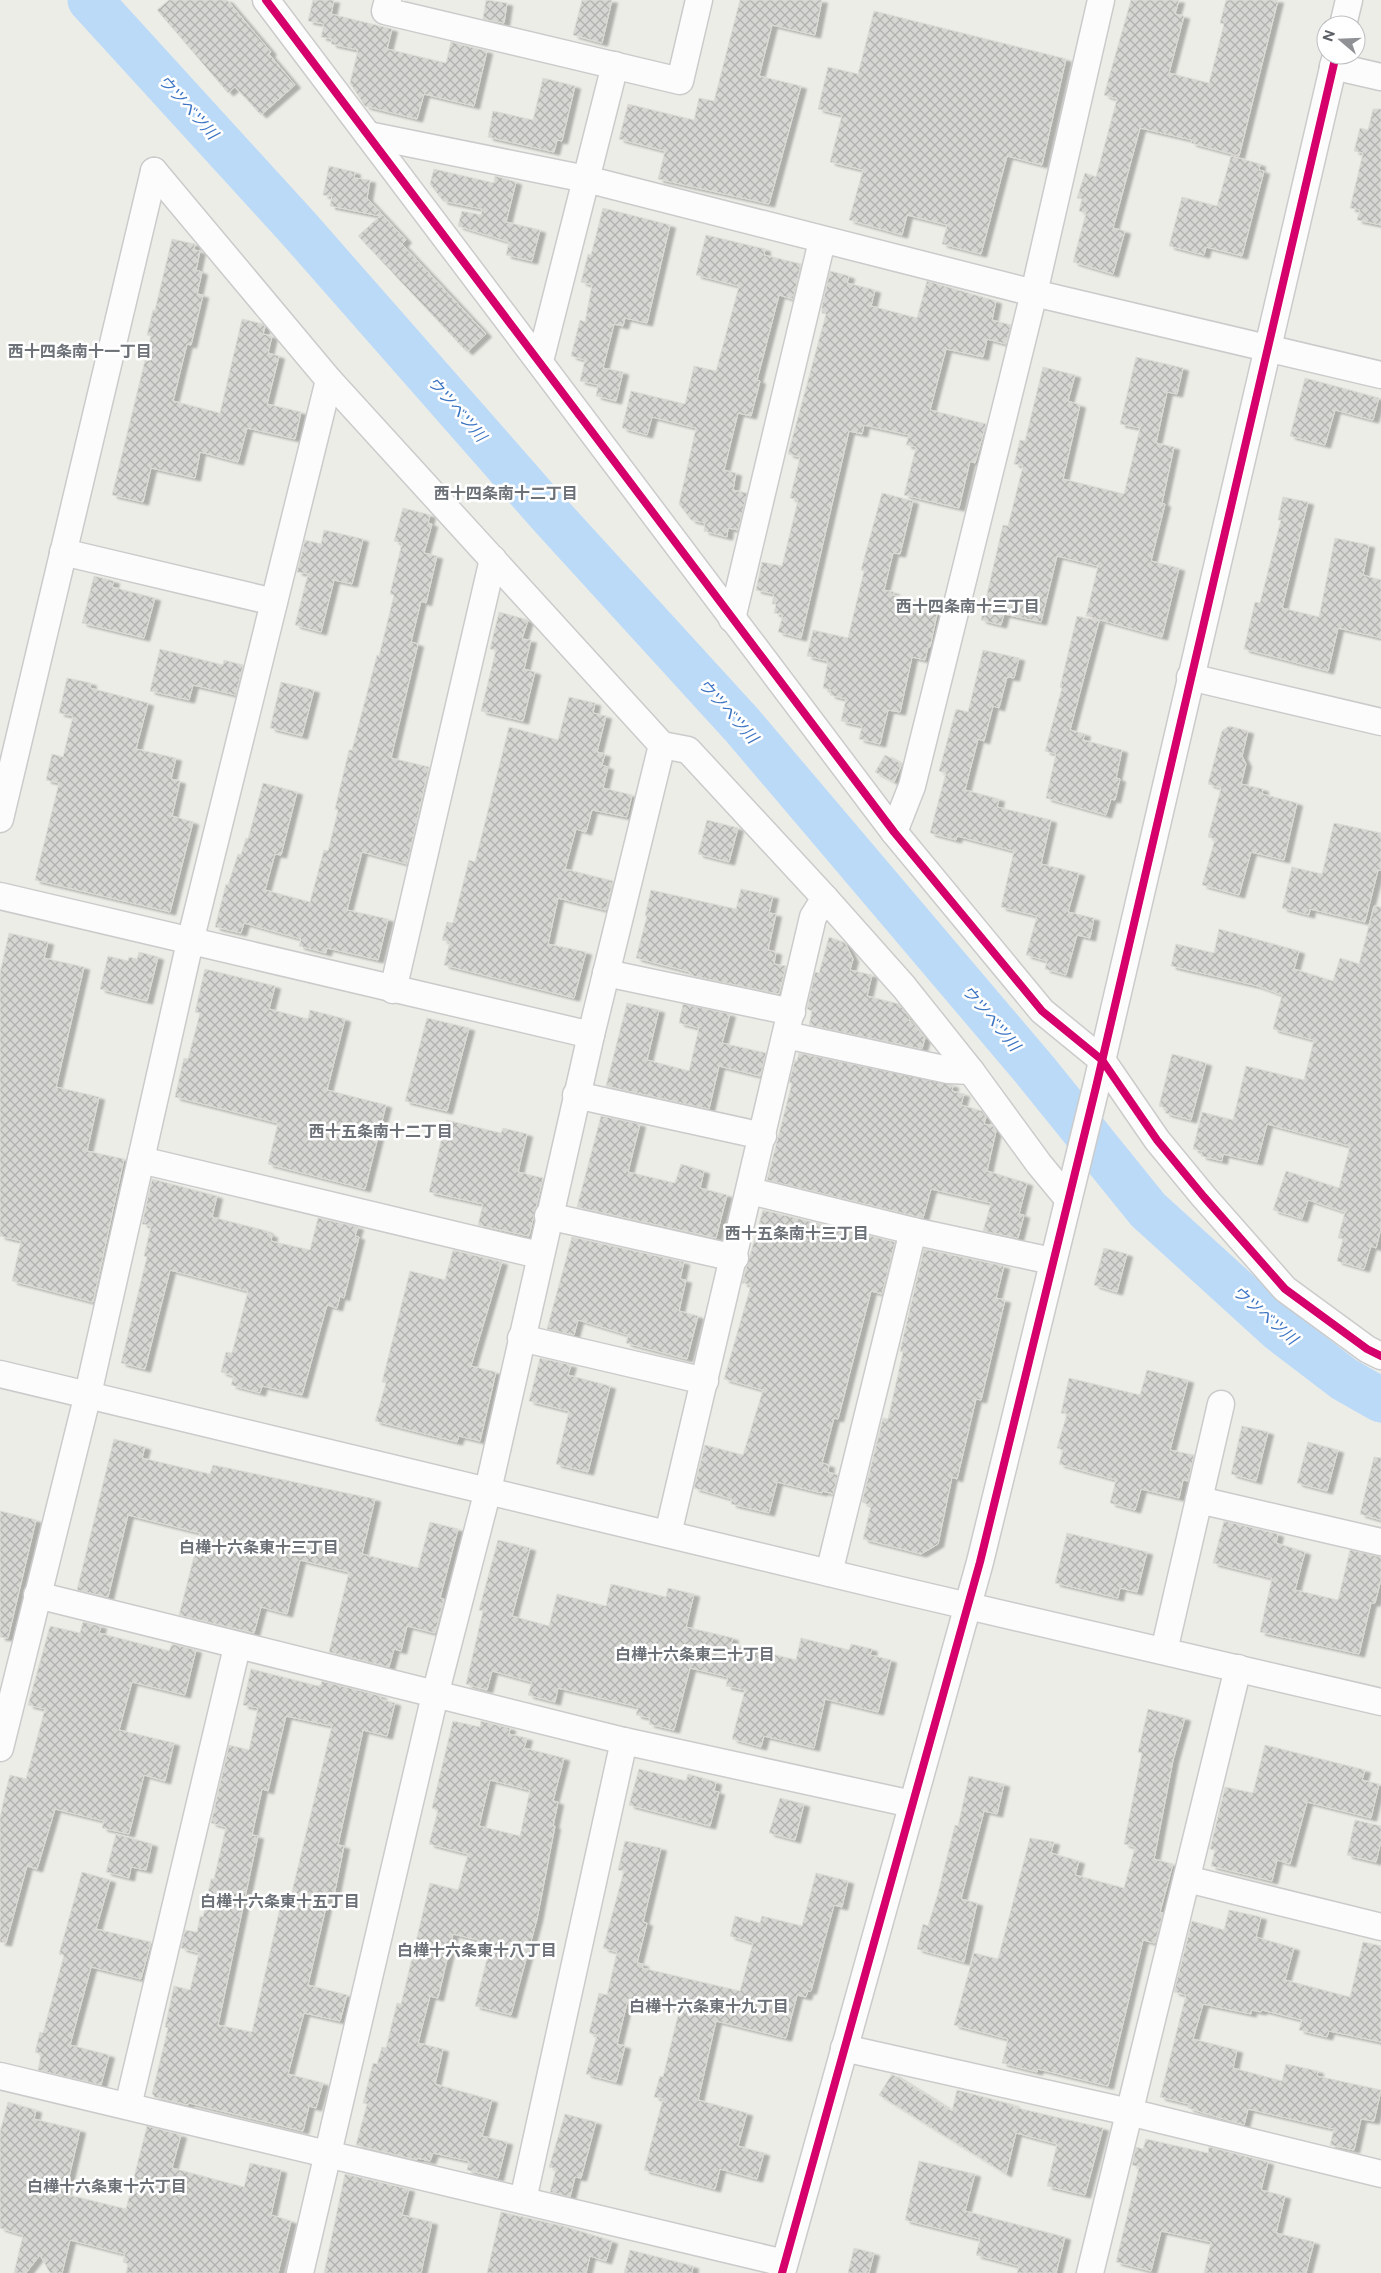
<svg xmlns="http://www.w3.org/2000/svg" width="1381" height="2273" viewBox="0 0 1381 2273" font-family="'Public Sans','Noto Sans JP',sans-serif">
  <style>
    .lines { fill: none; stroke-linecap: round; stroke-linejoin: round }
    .river { stroke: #bbdaf8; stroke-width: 45 }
    .building { fill: url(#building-cross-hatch); stroke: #dddcd6; fill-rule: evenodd; filter: url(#shadow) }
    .minor-casing { stroke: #cacbca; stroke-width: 29 }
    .minor { stroke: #fcfcfc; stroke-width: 26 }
    .cycleway-casing { stroke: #fff; stroke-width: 11 }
    .cycleway { stroke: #d6006c; stroke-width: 8 }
    .labels { text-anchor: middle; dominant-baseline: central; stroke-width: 5; stroke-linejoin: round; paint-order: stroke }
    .water-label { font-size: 16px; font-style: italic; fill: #3c74c4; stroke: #fff }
    .neighbourhood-label { font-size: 16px; font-weight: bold; fill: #6d7279; stroke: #fff }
  </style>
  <defs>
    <pattern id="building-cross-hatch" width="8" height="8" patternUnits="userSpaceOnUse" patternTransform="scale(1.25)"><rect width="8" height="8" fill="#d6d6d3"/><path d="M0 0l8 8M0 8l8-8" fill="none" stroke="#b1b1af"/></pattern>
    <filter id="shadow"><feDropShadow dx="5.5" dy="3" stdDeviation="1" flood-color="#0004"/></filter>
  </defs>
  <rect width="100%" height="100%" fill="#edede8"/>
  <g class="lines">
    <!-- river -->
    <path class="river" d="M90,0L299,229L552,517L742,725L1034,1069L1148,1210L1280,1330L1344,1379L1381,1400"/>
  </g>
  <!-- building -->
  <g class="building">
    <path d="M169,0H227L271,52L269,54L295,85L261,115L235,87L228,93L157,10Z"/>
    <path d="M313,0H334L331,14L392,29L387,49L446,63L451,42L487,51L474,106L424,94L417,119L365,106L350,83L358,50L331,44L332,39L321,37L324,24L308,21Z"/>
    <path d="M486,0L507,3L504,23L483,19Z"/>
    <path d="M582,0H612L602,43L573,35Z"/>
    <path d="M740,0H822L815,35L772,25L759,76L801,86L769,204L658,179L665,151L619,139L628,104L694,120L699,98L714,101Z"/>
    <path d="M1131,0H1179L1175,14L1184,16L1169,73L1209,83L1224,24L1220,23L1226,0H1278L1239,156L1191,143L1192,140L1140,128L1113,228L1125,231L1113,274L1073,262L1086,213L1079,211L1082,199L1077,198L1085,173L1096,177L1117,99L1104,95Z"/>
    <path d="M874,11L1066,59L1042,165L1007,156L981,254L942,244L947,225L907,215L902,235L849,220L863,170L830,162L842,115L818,109L828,67L858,74Z"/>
    <path d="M543,78L575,86L562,141L557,140L554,152L488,137L493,111L533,120Z"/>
    <path d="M1373,109H1381V225L1357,220L1360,210L1350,208L1363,153L1354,151L1360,128L1368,130Z"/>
    <path d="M1231,156L1260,164L1259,170L1264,171L1242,256L1206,247L1204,255L1169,246L1182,197L1217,206Z"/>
    <path d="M329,166L355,172L354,178L370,180L367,198L406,240L402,244L486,334L467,352L358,236L380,216L330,206L332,196L323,195Z"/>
    <path d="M434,169L494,183L495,176L516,182L506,222L540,230L532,261L506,255L509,242L458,226L462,211L481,215L482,209L443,201L430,184Z"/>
    <path d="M603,208L670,225L647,323L625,318L623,326L614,324L603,368L623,372L616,401L596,396L598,385L580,381L585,360L571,356L580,320L585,322L592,285L581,282L588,254L591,255Z"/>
    <path d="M706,235L765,249L764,255L801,264L793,299L779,295L757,380L760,381L751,416L738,413L724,470L736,473L733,490L747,493L738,530L728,528L727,537L704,531L705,523L691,520L679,504L696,428L652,417L647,435L622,428L631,391L685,404L694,366L716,371L739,286L696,275Z"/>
    <path d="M172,239L195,244L194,250L200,251L196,270L202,272L197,294L203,295L191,345L187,344L173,401L220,413L242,319L263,324L265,327L263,334L272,336L268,353L279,356L267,404L301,412L295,439L247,428L238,462L200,452L195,478L151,468L143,502L112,495L151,336L147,335L153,310H155Z"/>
    <path d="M830,271L849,276L847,283L875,290L871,306L917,318L927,281L996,301L992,320L1011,325L1006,344L987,339L983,357L946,349L930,410L986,424L975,463L970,461L959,508L904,495L916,447L906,445L909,435L864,425L862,434L849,431L801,638L778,632L783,615L774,613L776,604H772L774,594L756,590L762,562L782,566L798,500L790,498L800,457L788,454L826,314L822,313V306Z"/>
    <path d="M1136,357L1183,368L1177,394L1167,392L1156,443L1174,447L1162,503L1165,504L1151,561L1179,568L1162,637L1086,616L1098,566L1057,556L1041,622L1004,614L1001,625L981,620L1003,525L1008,526L1023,466L1014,464L1020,440L1025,441L1043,367L1075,375L1068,401L1080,405L1063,479L1124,494L1140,428L1120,424Z"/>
    <path d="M1305,378L1379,398L1373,420L1335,410L1325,445L1290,436Z"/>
    <path d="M882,493L913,501L900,554L893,553L884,590L894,592L893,595L939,605L930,647H928L925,660L912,657L900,712L888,710L880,744L859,739L862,726L841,721L846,699L830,695L831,690L823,688L828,661L807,656L813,630L848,638L864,571L861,570Z"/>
    <path d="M1283,497L1308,502L1282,608L1319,617L1335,538L1369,545L1363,575L1381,580V638L1338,628L1328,671L1244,649L1255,602L1260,603L1281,520H1278Z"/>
    <path d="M403,508L430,515L428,523L432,524L424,553L437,556L426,603L421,601L411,642L418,644L391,758L429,767L407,864L362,852L347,910L388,919L378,960L327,948L326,953L299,946L301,939L244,923L241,933L215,927L226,884L228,885L238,854L241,855L246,838L248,839L263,783L297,792L281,855L275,854L265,890L310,902L324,850L328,851L338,810L335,809L349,750H352L377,655L379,656L394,595L390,594L402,543L394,541Z"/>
    <path d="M324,530L363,539L352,584L334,580L321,632L295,625L308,574L297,572L305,540L321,544Z"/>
    <path d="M94,576L114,581L112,587L155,598L144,638L82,623Z"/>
    <path d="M499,612L528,620L522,639L531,640L524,669L535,672L523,721L481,711L496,650L490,649Z"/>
    <path d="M1077,616L1099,621L1070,730L1085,734L1083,740L1122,750L1116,778L1120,779L1115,800L1111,799L1106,815L1046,798L1056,754L1045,751L1062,688L1060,687Z"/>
    <path d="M160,649L223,665L224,660L243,665L236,695L193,685L189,700L150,691Z"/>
    <path d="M983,650L1019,658L1014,678L1007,677L999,708L993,706L984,741L978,739L965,790L999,799L997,807L1051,820L1041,864L1079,873L1068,912L1094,918L1090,938L1077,935L1066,975L1045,969L1047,961L1026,955L1037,916L1001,907L1014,851L957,836L956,840L930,833L946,773L939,771L956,709L968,712Z"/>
    <path d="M67,678L91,683L90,688L148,703L136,749L176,758L171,779L180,781L172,816L193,822L170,912L35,880L59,783L46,780L52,754L63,757L73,716L59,713Z"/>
    <path d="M281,682L314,690L302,736L270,728Z"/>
    <path d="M569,697L595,703L593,713L606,716L597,752L605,754L602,765L608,767L603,788L632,795L627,817L592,810L586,832L576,829L565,869L613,881L606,910L558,898L548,944L586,952L574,998L444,965L450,942L442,940L447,922L453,923L469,860L475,862L509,727L558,740Z"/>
    <path d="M1229,726L1248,731L1242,756L1246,764L1241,784L1263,789L1262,794L1297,803L1284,860L1251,852L1239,895L1202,885L1215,839L1208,837L1221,788L1208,784L1222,731Z"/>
    <path d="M885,755L902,764L894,782L875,772Z"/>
    <path d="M707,820L738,828L729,862L698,854Z"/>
    <path d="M1334,823L1381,833V870H1378L1365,922L1310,909L1309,915L1282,908L1292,867L1322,874Z"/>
    <path d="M741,889L773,896L769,913L776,914L768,950L776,952L774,964L786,966L779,994L689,975L690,972L636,958L647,916H645L651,890L736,909Z"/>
    <path d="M1374,906L1381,907V1228L1376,1248L1371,1246L1364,1269L1337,1261L1343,1239L1338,1238L1345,1212L1308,1200L1302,1219L1273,1210L1286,1171L1339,1188L1350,1146L1267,1124L1257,1162L1223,1154L1222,1161L1201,1156L1202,1151L1193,1149L1202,1112L1233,1120L1246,1066L1304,1080L1314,1040L1273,1029L1282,995L1258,986L1171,966L1176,944L1214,953L1219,929L1299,951L1294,969L1333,981L1340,958L1359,964Z"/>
    <path d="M9,933L48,942L44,958L84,967L56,1087L99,1097L87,1151L124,1159L93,1302L12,1281L21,1241L0,1236V973Z"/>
    <path d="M829,937L845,943L853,959L850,970L872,975L867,996L899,1004L910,1018L909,1021H912L925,1038L922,1049L809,1025L812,1011L807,1009L815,972L819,973Z"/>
    <path d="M139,952L158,957L147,1001L100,989L108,956L128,961L129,957L137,959Z"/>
    <path d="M205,969L275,986L269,1009L308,1019L310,1010L345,1019L327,1090L386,1105L365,1189L268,1164L278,1123L175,1097L184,1058L188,1059L200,1013L195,1012Z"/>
    <path d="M627,1003L659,1010L647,1060L689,1071L699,1028L679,1023L683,1004L730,1014L722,1043L766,1053L760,1076L719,1066L709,1109L606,1086Z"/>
    <path d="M427,1018L469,1028L447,1111L405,1101Z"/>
    <path d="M799,1053L953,1085L952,1091L964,1094L961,1105L982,1111L986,1117L984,1124L993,1126L996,1131L987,1171L1027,1183L1019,1214L1024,1215L1018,1238L983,1231L991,1203L931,1189L923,1218L767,1180L792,1083H789L795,1060L797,1061Z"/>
    <path d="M1172,1054L1206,1063L1191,1120L1165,1113L1166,1108L1159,1106Z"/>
    <path d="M601,1116L640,1124L628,1172L675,1183L681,1164L704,1171L700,1188L727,1195L716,1238L577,1207Z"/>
    <path d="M446,1120L501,1133L503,1128L527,1134L518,1172L543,1178L529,1236L478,1225L483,1204L429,1192Z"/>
    <path d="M152,1179L217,1196L212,1217L267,1231V1233L272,1235L271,1241L310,1250L318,1218L358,1227L355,1236L359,1237L344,1298L340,1296L337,1308L327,1305L302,1395L262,1386L260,1393L231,1385L234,1376L221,1372L226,1352L232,1353L248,1291L170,1270L145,1369L121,1363L147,1257L144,1256L151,1226L142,1224Z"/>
    <path d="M763,1210L895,1242L882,1294L871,1291L838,1419L834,1418L822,1463L829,1465L828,1472L838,1475L833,1494L822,1491V1493L777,1482L769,1513L731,1504L732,1499L694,1488L705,1445L743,1455L763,1390L724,1379L751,1285L742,1283Z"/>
    <path d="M572,1237L684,1262L680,1279L686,1280L679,1311L698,1316L687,1359L626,1343L628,1335L578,1320L574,1335L547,1329Z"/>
    <path d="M1104,1248L1127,1254L1117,1292L1094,1285Z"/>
    <path d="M924,1249L1004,1266L996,1298L1005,1300L981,1400L976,1399L957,1479L952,1477L938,1544L921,1554L863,1539L871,1506L862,1502L883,1418L888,1419L903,1352L900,1351Z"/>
    <path d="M453,1250L502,1262L471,1366L496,1372L480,1441L459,1436L457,1442L375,1421L386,1383L382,1382L410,1271L445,1280Z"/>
    <path d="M540,1358L571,1365L568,1375L610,1386L588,1472L556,1464L569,1411L529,1401Z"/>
    <path d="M1147,1370L1188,1380L1170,1450L1194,1455L1188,1481L1183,1480L1179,1498L1141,1489L1135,1510L1110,1503L1116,1480L1059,1464L1063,1450L1057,1448L1067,1414L1061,1413L1069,1378L1140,1395Z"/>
    <path d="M1242,1426L1268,1432L1256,1481L1231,1474Z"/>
    <path d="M114,1439L145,1447L142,1458L210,1474L213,1465L375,1499L362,1554L418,1568L430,1522L458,1529L440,1598L444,1599L435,1633L407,1626L401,1651L394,1649L389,1667L329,1652L349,1572L300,1560L287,1614L261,1607L254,1633L179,1615L200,1533L128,1515L108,1597L77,1590Z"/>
    <path d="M1308,1442L1338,1450L1327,1491L1297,1483Z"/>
    <path d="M1374,1457L1381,1458V1520L1360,1514Z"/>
    <path d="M0,1511L36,1520L8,1638L0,1637Z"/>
    <path d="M1224,1521L1278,1534L1276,1543L1305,1552L1295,1590L1338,1600L1350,1550L1381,1557V1579L1375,1603H1371L1359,1654L1260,1632L1272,1578L1213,1563Z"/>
    <path d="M1067,1533L1147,1552L1137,1592L1120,1588L1118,1598L1055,1583Z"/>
    <path d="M498,1540L530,1548L512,1616L549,1626L557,1594L606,1606L611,1584L666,1597L668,1588L694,1594L686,1627L733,1638L731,1644L796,1660L801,1638L849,1650L851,1644L872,1649L870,1655L891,1660L878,1712L825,1699L814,1748L764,1736L761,1747L732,1739L745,1690L726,1686L728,1677L690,1668L674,1730L649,1724L650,1718L636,1715L638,1707L558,1688L555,1702L528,1695L532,1682L492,1671L487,1690L466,1684L483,1611L479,1610Z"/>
    <path d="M83,1622L101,1626L99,1633L169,1651L172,1644L196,1650L185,1695L132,1682L119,1730L174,1743L165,1781L144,1775L129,1834L102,1828L104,1821L55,1809L37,1869L27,1866L6,1943L0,1942V1818L5,1794L10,1775L26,1779L45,1709L28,1705L50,1626L80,1633Z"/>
    <path d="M251,1669L318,1686L321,1685L322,1681L381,1696L380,1699L395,1703L387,1736L363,1730L338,1845L344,1846L334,1896L329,1894L308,1985L347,1995L340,2021L304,2013L288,2074L323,2083L316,2108L309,2106L303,2131L189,2103L188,2105L154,2097V2095L152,2094L168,2028L165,2027L174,1986L190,1990L199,1953L181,1948L185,1930L197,1932L200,1916L203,1917L211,1879H214L226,1827L211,1823L229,1745L249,1750L258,1708L243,1705ZM286,1716L332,1726L291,1896L283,1894L252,2032L218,2025L258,1836L252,1835L262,1789L268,1791Z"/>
    <path d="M1148,1709L1185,1718L1173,1760L1154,1859L1173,1864L1160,1912L1163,1913L1155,1943L1143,1940L1108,2086L1038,2069L1037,2072L1002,2063L1008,2039L954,2025L974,1953L998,1959L1030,1838L1054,1842L1051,1853L1079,1861L1075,1875L1124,1888L1135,1847L1124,1844L1142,1753L1138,1752Z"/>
    <path d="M453,1721L480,1727L481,1721L510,1728L509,1734L527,1738L524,1748L564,1758L553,1801L558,1802L553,1826H555L537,1919L511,2015L475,2006L491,1943L453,1934L438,1998L430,1996L418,2043L443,2049L435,2084L492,2100L482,2136L507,2142L498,2178L467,2170L469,2161L433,2153L430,2161L417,2158V2160L356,2145L367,2104L363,2103L373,2063L377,2064L382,2047L386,2048L397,2003L401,2004L430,1883L458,1890L468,1854L429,1844L438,1810L432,1808ZM490,1780L530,1790L520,1836L479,1826Z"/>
    <path d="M1265,1745L1365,1770L1362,1780L1379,1784L1371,1818L1307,1802L1290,1864L1277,1860L1272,1881L1211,1866L1215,1850L1210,1849L1225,1787L1253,1793Z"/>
    <path d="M639,1769L686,1781L688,1774L716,1782L714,1791L719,1792L710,1826L629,1805Z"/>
    <path d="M969,1776L1004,1784L997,1814L984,1811L961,1899L977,1903L964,1962L917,1949L923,1924L928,1926L938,1893L955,1825L958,1826Z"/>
    <path d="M780,1798L804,1804L795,1840L769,1833Z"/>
    <path d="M1355,1820L1381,1826V1841L1376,1862L1347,1855Z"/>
    <path d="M116,1834L152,1844L146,1870L131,1867L129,1878L106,1872Z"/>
    <path d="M625,1841L661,1848L643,1922L647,1923L637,1963L643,1964L642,1968L740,1991L753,1943L730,1936L735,1916L760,1923L762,1916L802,1926L816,1873L848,1881L842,1907L834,1905L811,1991H808L806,1997L797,1995L786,2038L716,2021L698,2100L747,2113L738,2146L764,2153L757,2179L720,2169L715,2189L644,2170L663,2099L654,2097L660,2076L663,2077L679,2011L628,1999L617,2044L625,2046L616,2082L586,2074L597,2035L589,2033L599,1993L607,1995L617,1952L603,1948L624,1871L618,1870Z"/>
    <path d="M82,1872L110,1880L96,1929L151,1942L141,1979L91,1967L70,2045L109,2055L101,2085L38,2070L41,2054L35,2052L40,2032L43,2033L64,1955L59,1954Z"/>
    <path d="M1229,1910L1261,1917L1256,1937L1294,1948L1285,1980L1350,1997L1363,1942L1381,1946V2042L1329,2031L1327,2037L1299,2030L1302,2020L1262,2010L1261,2012L1251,2010V2014L1203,2004L1193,2039L1237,2050L1233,2068L1282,2081L1286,2064L1318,2071L1317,2076L1381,2090L1374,2121L1361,2119L1354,2150L1330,2145L1334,2129L1248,2109L1244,2125L1188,2108L1189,2104L1160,2097L1186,1995L1174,1992L1192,1921L1224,1930Z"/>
    <path d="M892,2074L952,2111L957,2090L1014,2105L1013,2107L1103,2128L1085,2195L1047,2186L1057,2144L1016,2133L1006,2174L879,2095Z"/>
    <path d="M8,2102L36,2110L34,2119L80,2130L65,2194L126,2209L147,2126L181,2135L172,2168L244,2187L250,2163L281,2170L271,2215L291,2221L278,2273H126L128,2264L123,2262L125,2254L70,2240L62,2273H50L40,2255L26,2273H14L23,2235L0,2228V2132Z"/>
    <path d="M565,2114L596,2122L581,2178L575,2177L570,2197L550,2192L556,2169L549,2167Z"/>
    <path d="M1146,2139L1208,2153L1209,2147L1268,2162L1261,2190L1285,2196L1276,2233L1314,2242L1306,2273H1204L1211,2242L1161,2231L1151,2271L1116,2262L1139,2167L1132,2165L1136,2147L1143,2149Z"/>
    <path d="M919,2161L975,2174L965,2211L1065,2237L1056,2273H1017L1019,2266L976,2255L980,2239L905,2220Z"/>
    <path d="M345,2174L409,2189L402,2215L432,2222L421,2273H324Z"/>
    <path d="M501,2212L563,2226L612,2241L606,2261L590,2256L586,2273H487Z"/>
    <path d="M854,2248L874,2253L869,2273H848Z"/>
    <path d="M630,2250L693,2266L692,2273H624Z"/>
  </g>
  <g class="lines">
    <defs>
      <g id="minor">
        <path d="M266,0L894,832L1042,1011L1102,1060L1157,1140L1204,1197L1285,1289L1367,1349L1381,1356"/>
        <path d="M388,0L385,11L680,81L699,0"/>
        <path d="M1343,25L1349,0"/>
        <path d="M1333,66L1381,77"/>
        <path d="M368,135L586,179L1034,293L1381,375"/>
        <path d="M154,171L329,380L662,745L688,750L825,898L904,987L971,1071L1039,1164L1068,1199"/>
        <path d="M540,361L615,65"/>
        <path d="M63,552L274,602"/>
        <path d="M732,619L822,241"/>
        <path d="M1190,677L1381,722"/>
        <path d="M0,819L154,171"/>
        <path d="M894,832L912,786L1034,293L1101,0"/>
        <path d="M0,896L591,1035"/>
        <path d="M606,973L792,1012"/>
        <path d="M393,990L493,559"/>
        <path d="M786,1035L948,1070L971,1071"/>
        <path d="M576,1095L763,1136"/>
        <path d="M141,1160L539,1255"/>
        <path d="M750,1191L913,1231"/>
        <path d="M548,1216L735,1258"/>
        <path d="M521,1338L705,1381"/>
        <path d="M0,1374L904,1591L1381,1702"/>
        <path d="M1199,1500L1381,1542"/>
        <path d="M668,1534L813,917L825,898"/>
        <path d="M829,1573L913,1231L1052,1261"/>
        <path d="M37,1595L624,1741L912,1804"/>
        <path d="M1164,1651L1221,1404"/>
        <path d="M0,1748L88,1394L190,942L329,380"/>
        <path d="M1187,1879L1381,1927"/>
        <path d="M844,2048L1129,2112L1381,2174"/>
        <path d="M0,2076L784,2263"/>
        <path d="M128,2106L237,1647"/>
        <path d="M523,2200L624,1741"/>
        <path d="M300,2273L435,1695L488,1490L591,1035L662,745"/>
        <path d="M782,2273L980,1562L1096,1087L1336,55"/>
        <path d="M1090,2273L1238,1668"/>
      </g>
    </defs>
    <!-- minor casing -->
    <use href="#minor" class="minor-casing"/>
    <!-- minor -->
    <use href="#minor" class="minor"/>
    <defs>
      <g id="cycleway">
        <path d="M266,0L894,832L1042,1011L1102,1060L1157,1140L1204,1197L1285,1289L1367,1349L1381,1356"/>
        <path d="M782,2273L980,1562L1096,1087L1336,55"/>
      </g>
    </defs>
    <!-- cycleway casing -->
    <use href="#cycleway" class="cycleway-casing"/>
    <!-- cycleway -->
    <use href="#cycleway" class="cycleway"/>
  </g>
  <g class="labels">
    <!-- water labels -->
    <g class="water-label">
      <text transform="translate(188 107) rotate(48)">ウツベツ川</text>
      <text transform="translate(457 409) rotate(49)">ウツベツ川</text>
      <text transform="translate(728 711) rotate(48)">ウツベツ川</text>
      <text transform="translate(991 1018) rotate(50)">ウツベツ川</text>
      <text transform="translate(1265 1315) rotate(41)">ウツベツ川</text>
    </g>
    <!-- neighbourhood labels -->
    <g class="neighbourhood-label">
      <text x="80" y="351">西十四条南十一丁目</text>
      <text x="506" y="493">西十四条南十二丁目</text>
      <text x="968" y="606">西十四条南十三丁目</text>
      <text x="381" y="1131">西十五条南十二丁目</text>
      <text x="797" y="1233">西十五条南十三丁目</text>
      <text x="259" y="1547">白樺十六条東十三丁目</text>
      <text x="695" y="1654">白樺十六条東二十丁目</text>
      <text x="280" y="1901">白樺十六条東十五丁目</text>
      <text x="477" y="1950">白樺十六条東十八丁目</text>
      <text x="709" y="2006">白樺十六条東十九丁目</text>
      <text x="107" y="2186">白樺十六条東十六丁目</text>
    </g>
  </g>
  <!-- north arrow -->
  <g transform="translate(1341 40) rotate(289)"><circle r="24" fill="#ffffff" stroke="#bebfc2"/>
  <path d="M0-4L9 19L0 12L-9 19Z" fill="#8f9194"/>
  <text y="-8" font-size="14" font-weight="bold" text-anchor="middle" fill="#5c6067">N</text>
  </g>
</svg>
